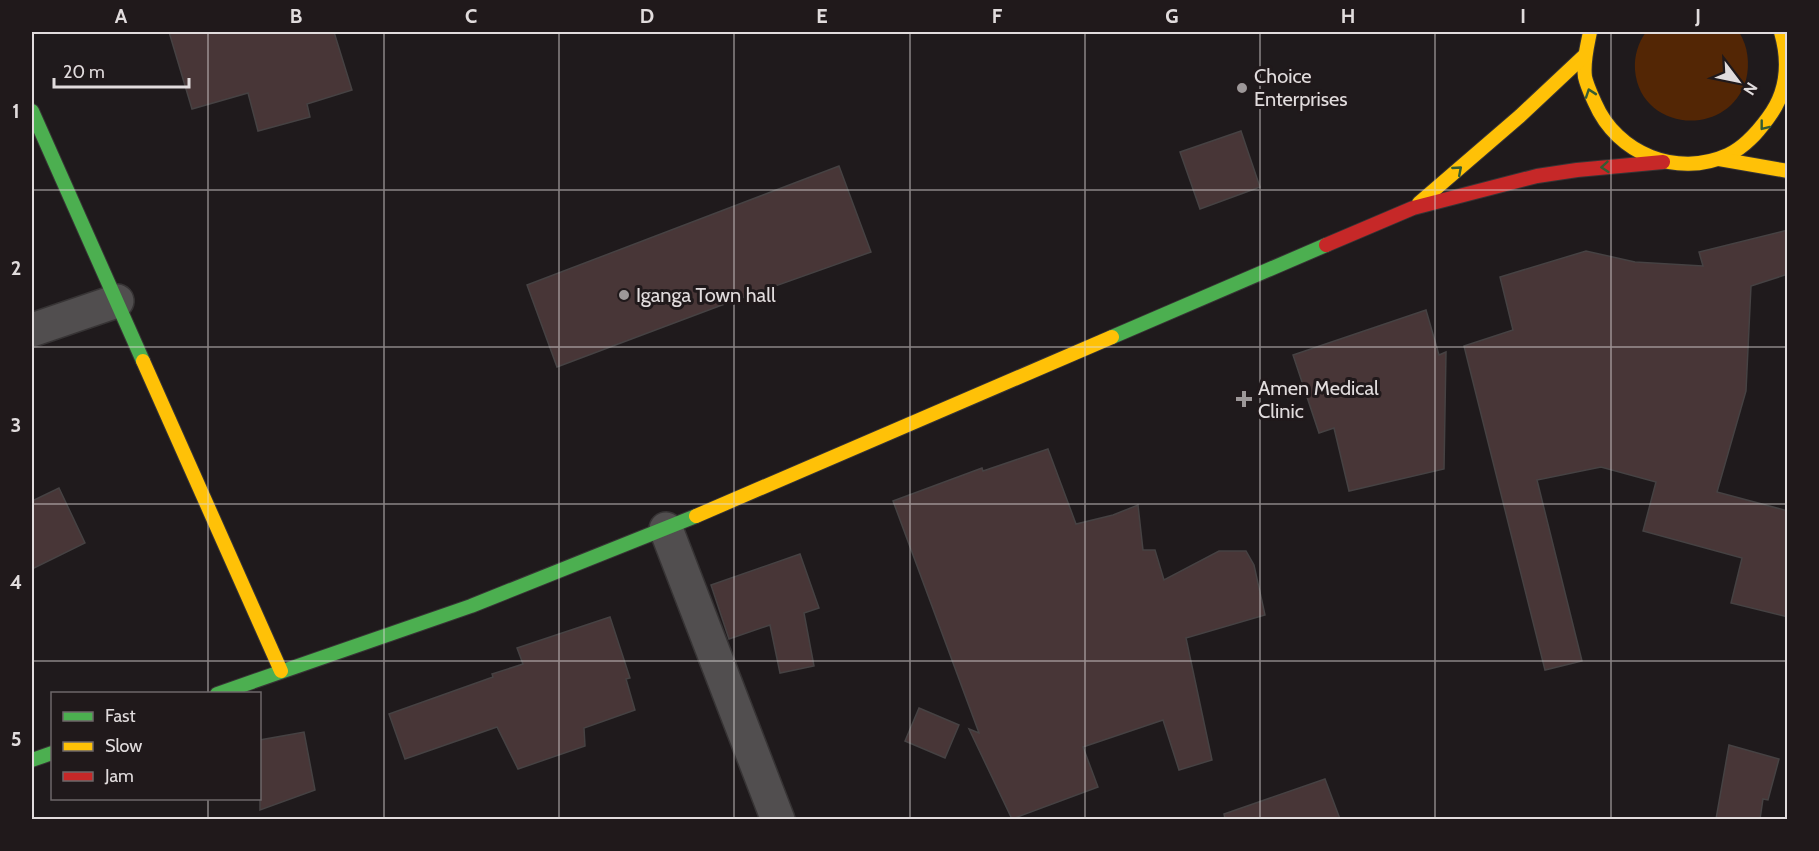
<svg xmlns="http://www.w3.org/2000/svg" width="1819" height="851" viewBox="0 0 1819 851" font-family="Cabin,sans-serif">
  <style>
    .green { fill: #532605 }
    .building { fill: #483637; stroke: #464243; stroke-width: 1.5 }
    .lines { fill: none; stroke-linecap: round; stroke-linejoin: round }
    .street-casing { stroke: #373435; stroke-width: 36 }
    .fast-casing { stroke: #373435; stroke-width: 16 }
    .slow-casing { stroke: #373435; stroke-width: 16 }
    .jam-casing { stroke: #373435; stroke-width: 16 }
    .street { stroke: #514e4f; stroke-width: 33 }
    .fast { stroke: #4caf50; stroke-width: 14 }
    .slow { stroke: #ffc107; stroke-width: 14 }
    .jam { stroke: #c62828; stroke-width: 14 }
    .oneway { stroke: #345c33 }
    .grid { fill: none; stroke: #e1dcdd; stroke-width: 1.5; stroke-opacity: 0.55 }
    .poi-dot { fill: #9d9899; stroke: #20191b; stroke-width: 2 }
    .labels { text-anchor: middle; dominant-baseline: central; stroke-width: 6; stroke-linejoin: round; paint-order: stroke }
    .poi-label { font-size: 20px; fill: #e1dcdd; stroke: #20191b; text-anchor: start }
    .neatline { fill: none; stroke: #e1dcdd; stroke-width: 2 }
    .grid-label { font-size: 20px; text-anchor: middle; font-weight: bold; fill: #e1dcdd }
  </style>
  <rect width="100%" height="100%" fill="#1f1a1c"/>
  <!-- green -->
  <path class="green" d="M1646,32H1739C1748,46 1750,64 1746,80C1728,139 1640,132 1635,70C1634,56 1638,43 1646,32Z"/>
  <!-- building -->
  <g class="building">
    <path d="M169,32H334L352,90L307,104L310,117L258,131L248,93L192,109Z"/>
    <path d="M1241,131L1260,187L1200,209L1180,152Z"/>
    <path d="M839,166L871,252L722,305L557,367L527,285Z"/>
    <path d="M1788,230V274L1751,286L1746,391L1717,492L1788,511V617L1731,603L1742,558L1643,531L1656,482L1601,467L1537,480L1582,661L1545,670L1464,346L1513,330L1500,277L1586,251L1635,262L1703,266L1699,252Z"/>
    <path d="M1426,310L1439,355L1446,352L1444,469L1349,491L1334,428L1319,433L1293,355Z"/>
    <path d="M1048,449L1076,524L1113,515L1138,505L1143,550H1155L1164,580L1219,551H1246L1254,565L1265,615L1186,638L1212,760L1179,770L1163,720L1083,747L1098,787L1012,819L969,729L979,733L893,501L982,468L983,471Z"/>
    <path d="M59,488L85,543L32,569V501Z"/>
    <path d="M800,554L819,608L804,613L814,666L780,673L770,625L729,639L711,585Z"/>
    <path d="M610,617L630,678L626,679L635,710L584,728L585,746L518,769L497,727L405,759L389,714L493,677L492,674L523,664L517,648Z"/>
    <path d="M919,708L959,725L945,758L905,741Z"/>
    <path d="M304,732L315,790L260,810V740Z"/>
    <path d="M1729,745L1779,759L1768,800L1763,799L1760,819H1716Z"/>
    <path d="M1325,779L1340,819H1225L1224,814Z"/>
  </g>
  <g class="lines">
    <defs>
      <g id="street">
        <path d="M32,330L117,301"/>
        <path d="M666,529L778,820"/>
      </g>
      <g id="fast">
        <path d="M32,111L143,361"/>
        <path d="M1112,337L1326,245"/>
        <path d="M217,694L471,606L696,516"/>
        <path d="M32,760L52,753"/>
      </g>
      <g id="slow">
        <path d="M1590,32C1587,47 1583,62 1585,77C1587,86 1591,94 1595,103C1617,154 1677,178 1728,155C1745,147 1757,133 1768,118C1787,93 1790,63 1781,32"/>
        <path d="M1719,159L1788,171"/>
        <path d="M1419,203L1520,116L1585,55"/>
        <path d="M143,361L281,671"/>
        <path d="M696,516L1112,337"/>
      </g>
      <path id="jam" d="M1326,245L1413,208L1537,176L1577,170L1663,162"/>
    </defs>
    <!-- street casing -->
    <use href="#street" class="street-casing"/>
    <!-- fast casing -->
    <use href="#fast" class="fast-casing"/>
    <!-- slow casing -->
    <use href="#slow" class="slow-casing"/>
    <!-- jam casing -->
    <use href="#jam" class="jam-casing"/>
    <!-- street -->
    <use href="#street" class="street"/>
    <!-- fast -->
    <use href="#fast" class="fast"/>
    <!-- slow -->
    <use href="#slow" class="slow"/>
    <!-- jam -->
    <use href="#jam" class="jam"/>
  </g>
  <!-- one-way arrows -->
  <defs><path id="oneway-chevron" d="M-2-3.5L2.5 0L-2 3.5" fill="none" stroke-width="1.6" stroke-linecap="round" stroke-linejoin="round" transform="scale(1.5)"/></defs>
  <g class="oneway">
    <use href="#oneway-chevron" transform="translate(1590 93) rotate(-109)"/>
    <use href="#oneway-chevron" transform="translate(1764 126) rotate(128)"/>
    <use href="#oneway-chevron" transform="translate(1605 167) rotate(175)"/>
    <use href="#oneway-chevron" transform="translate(1458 170) rotate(-41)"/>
  </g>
  <!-- grid -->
  <path class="grid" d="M208,32V694M384,32V820M559,32V820M734,32V820M910,32V820M1085,32V820M1260,32V820M1435,32V820M1611,32V820M32,190H1788M32,347H1788M32,504H1788M32,661H1788M208,798V820"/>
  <!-- markers -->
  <g class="poi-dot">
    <circle cx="1242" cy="88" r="6"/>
    <circle cx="624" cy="295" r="6"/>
    <path d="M1241 390h6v6h6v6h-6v6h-6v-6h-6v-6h6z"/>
  </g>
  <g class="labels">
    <!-- poi labels -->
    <g class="poi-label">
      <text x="1254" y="76">Choice<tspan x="1254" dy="23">Enterprises</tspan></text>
      <text x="636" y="295">Iganga Town hall</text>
      <text x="1258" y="388">Amen Medical<tspan x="1258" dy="23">Clinic</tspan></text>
    </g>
  </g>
  <!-- border -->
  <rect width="1819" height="851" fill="none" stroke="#20191b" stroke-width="66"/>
  <!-- legend -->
  <rect x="51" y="692" width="210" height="108" fill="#20191b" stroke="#6d6769" stroke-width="1.5"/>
  <rect x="63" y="712" width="30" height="9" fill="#4caf50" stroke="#6d6769" stroke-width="1.5"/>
  <text x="105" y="722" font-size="18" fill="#e1dcdd">Fast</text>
  <rect x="63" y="742" width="30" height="9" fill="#ffc107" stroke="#6d6769" stroke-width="1.5"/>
  <text x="105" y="752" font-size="18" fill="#e1dcdd">Slow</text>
  <rect x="63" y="772" width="30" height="9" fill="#c62828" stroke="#6d6769" stroke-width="1.5"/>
  <text x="105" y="782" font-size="18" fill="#e1dcdd">Jam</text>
  <!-- north arrow -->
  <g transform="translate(1738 81) rotate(122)" stroke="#20191b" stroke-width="4.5" paint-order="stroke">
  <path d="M0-4.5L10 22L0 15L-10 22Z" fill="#e1dcdd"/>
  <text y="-9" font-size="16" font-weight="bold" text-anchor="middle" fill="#e1dcdd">N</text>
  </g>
  <!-- scale -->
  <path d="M54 78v9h135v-9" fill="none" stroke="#e1dcdd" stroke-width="3"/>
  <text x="63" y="78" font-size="18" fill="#e1dcdd" stroke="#20191b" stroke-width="4.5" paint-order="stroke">20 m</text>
  <rect x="33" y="33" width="1753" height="785" class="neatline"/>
  <g class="grid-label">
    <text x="121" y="23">A</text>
    <text x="296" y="23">B</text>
    <text x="471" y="23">C</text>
    <text x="647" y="23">D</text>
    <text x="822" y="23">E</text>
    <text x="997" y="23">F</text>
    <text x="1172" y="23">G</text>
    <text x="1348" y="23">H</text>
    <text x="1523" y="23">I</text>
    <text x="1698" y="23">J</text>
    <text x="16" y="118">1</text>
    <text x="16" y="275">2</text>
    <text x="16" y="432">3</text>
    <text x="16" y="589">4</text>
    <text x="16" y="746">5</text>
  </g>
</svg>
